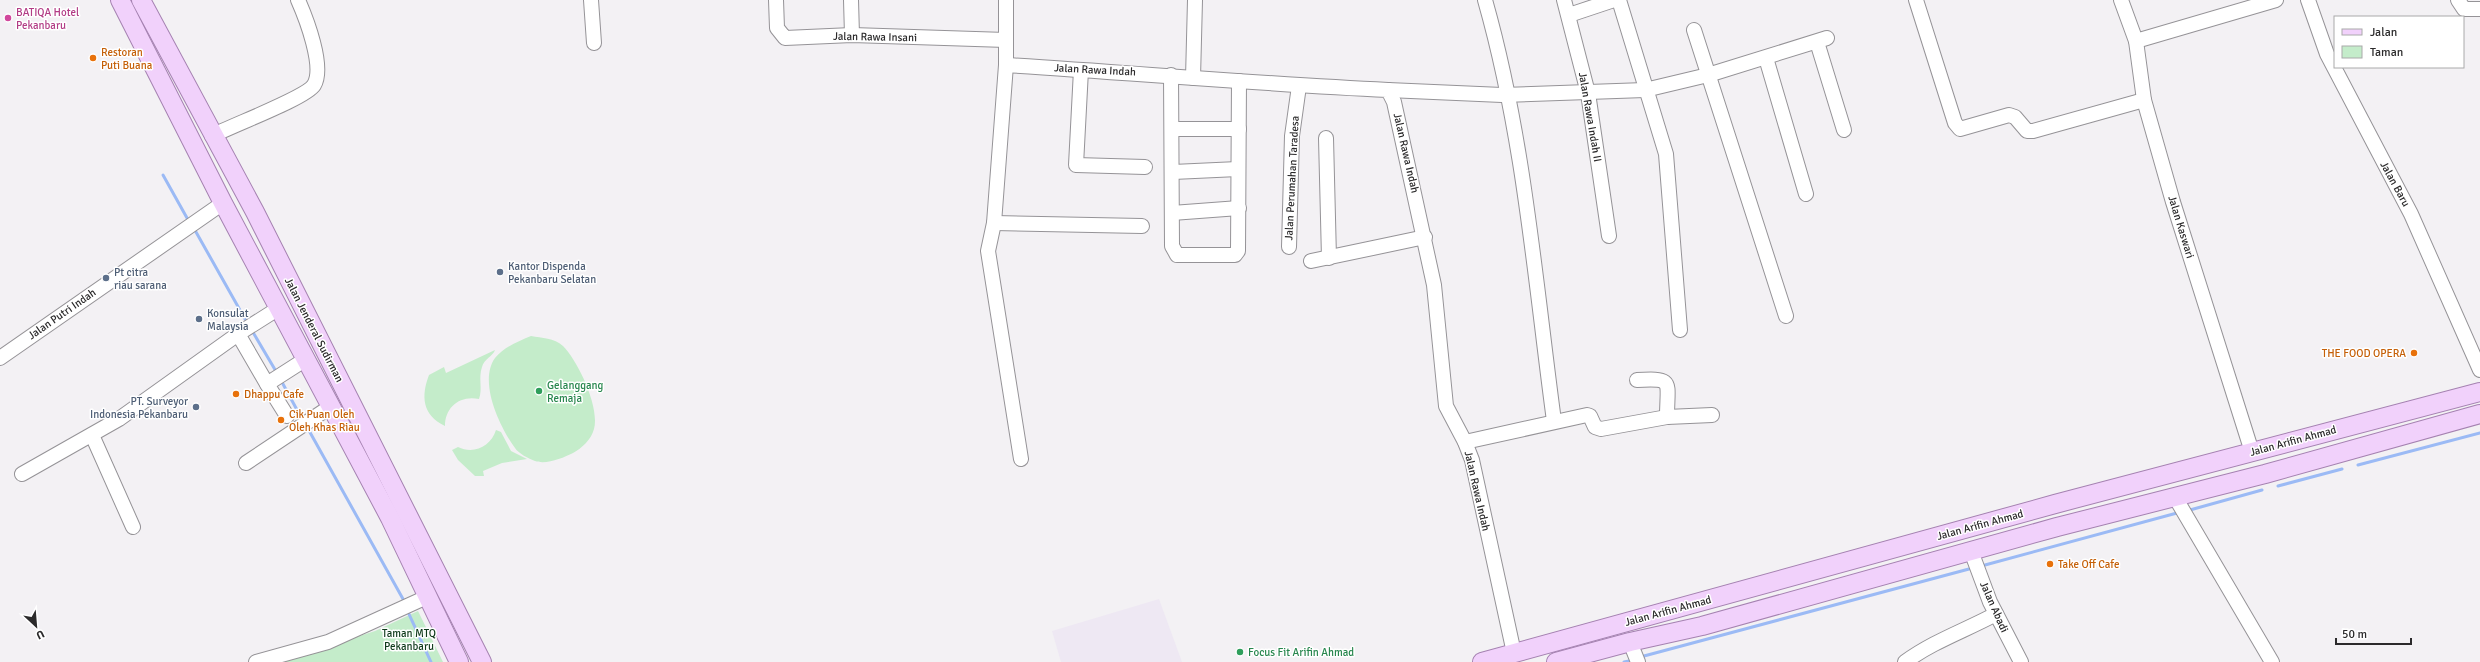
<svg xmlns="http://www.w3.org/2000/svg" width="2480" height="662" viewBox="0 0 2480 662" font-family="Signika,sans-serif">
  <style>
    .built { fill: #eee8f3 }
    .green { fill: #c4ecca }
    .lines { fill: none; stroke-linecap: round; stroke-linejoin: round }
    .stream { stroke: #9bbaf5; stroke-width: 3 }
    .minor-casing { stroke: #959397; stroke-width: 16 }
    .major-casing { stroke: #a582b1; stroke-width: 20 }
    .minor { stroke: #fff; stroke-width: 14 }
    .major { stroke: #f1d1fb; stroke-width: 18 }
    .hotel-dot { fill: #d1479c; stroke: #fff; stroke-width: 1.5 }
    .food-dot { fill: #e8710a; stroke: #fff; stroke-width: 1.5 }
    .service-dot { fill: #5c6f8a; stroke: #fff; stroke-width: 1.5 }
    .leisure-dot { fill: #2e9e5b; stroke: #fff; stroke-width: 1.5 }
    .labels { text-anchor: middle; dominant-baseline: central; stroke-width: 3; stroke-linejoin: round; paint-order: stroke }
    .hotel-label { font-size: 11px; fill: #b23c85; stroke: #fff; text-anchor: start }
    .street-label { font-size: 11px; fill: #2b2a2b; stroke: #fff }
    .food-label { font-size: 11px; fill: #c56008; stroke: #fff; text-anchor: start }
    .service-label { font-size: 11px; fill: #4e5e75; stroke: #fff; text-anchor: start }
    .leisure-label { font-size: 11px; fill: #27864d; stroke: #fff; text-anchor: start }
    .park-label { font-size: 11px; fill: #0f3a1b; stroke: #fff }
  </style>
  <rect width="100%" height="100%" fill="#f3f1f4"/>
  <!-- built -->
  <path class="built" d="M1159,599L1182,662H1061L1052,631Z"/>
  <!-- green -->
  <g class="green">
    <path d="M531,336C542,338 554,338 563,346C578,361 600,407 594,429C591,440 582,448 573,453C563,458 546,465 535,461C529,459 518,453 515,448C500,427 478,382 495,358C504,347 519,341 531,336Z"/>
    <path d="M495,350C493,356 484,359 482,367C478,379 483,388 479,399C460,395 445,407 445,426C422,415 421,396 429,375L444,367L446,373Z"/>
    <path d="M496,430L501,432L511,451L527,459L502,463L483,471L484,476H475L458,460L452,450L458,447C474,455 491,446 496,430Z"/>
    <path d="M418,611L443,662H278L375,631Z"/>
  </g>
  <g class="lines">
    <!-- stream -->
    <g class="stream">
      <path d="M163,175L187,218"/>
      <path d="M196,232L245,319"/>
      <path d="M254,334L277,373"/>
      <path d="M283,384L303,421"/>
      <path d="M307,427L403,599"/>
      <path d="M2358,465L2480,433"/>
      <path d="M2278,486L2342,469"/>
      <path d="M2190,510L2262,490"/>
      <path d="M1985,565L2177,513"/>
      <path d="M409,614L431,662"/>
      <path d="M1644,656L1969,569"/>
      <path d="M1624,662L1629,661"/>
    </g>
    <defs>
      <g id="minor">
        <path d="M591,0L594,43"/>
        <path d="M776,0L777,28L785,38L852,35L1006,40"/>
        <path d="M851,0L852,35"/>
        <path d="M1006,0V65L994,223L988,251L1021,459"/>
        <path d="M1485,0C1524,137 1535,280 1554,421"/>
        <path d="M1564,0L1588,93L1609,236"/>
        <path d="M1619,0L1666,154L1680,330"/>
        <path d="M1916,0L1955,123L1960,129L2009,115L2015,117L2027,131H2033L2144,100"/>
        <path d="M2121,0L2136,41L2144,100L2173,202L2252,452"/>
        <path d="M2308,0L2327,54L2411,214L2480,370"/>
        <path d="M2458,0L2464,9H2480"/>
        <path d="M1569,15L1614,0"/>
        <path d="M1694,30L1786,316"/>
        <path d="M2136,41L2276,0"/>
        <path d="M1817,42L1844,130"/>
        <path d="M1766,58L1806,194"/>
        <path d="M1006,65C1134,73 1261,84 1388,90L1394,102L1434,285L1446,406L1465,442L1472,460L1514,653"/>
        <path d="M1081,70L1076,165L1145,167"/>
        <path d="M1171,75L1172,246L1177,255H1235L1238,251L1239,81"/>
        <path d="M1193,78L1195,0"/>
        <path d="M1388,90L1502,95L1645,90L1708,75L1827,38"/>
        <path d="M1172,129H1239"/>
        <path d="M212,136C230,126 306,98 314,85C325,67 306,18 298,0"/>
        <path d="M1326,138L1329,258"/>
        <path d="M1173,172L1238,169"/>
        <path d="M1172,213L1239,208"/>
        <path d="M994,223L1142,226"/>
        <path d="M1289,247L1292,136L1299,86"/>
        <path d="M1311,261L1425,237"/>
        <path d="M238,334L267,384L306,359"/>
        <path d="M0,358L223,203"/>
        <path d="M1637,380C1675,378 1667,381 1667,417"/>
        <path d="M267,384L287,416"/>
        <path d="M92,435L133,527"/>
        <path d="M1465,442L1587,415L1590,416L1595,427L1601,429L1667,417L1712,415"/>
        <path d="M246,463L330,407"/>
        <path d="M22,474L119,419L238,334L279,308"/>
        <path d="M2175,497L2272,662"/>
        <path d="M1971,551L1990,602L2021,662"/>
        <path d="M1630,642L1638,662"/>
        <path d="M256,662L328,642L429,596"/>
        <path d="M1905,662C1934,641 1964,631 1996,614"/>
      </g>
      <g id="major">
        <path d="M120,0L223,203L390,518L459,662"/>
        <path d="M141,0L255,212L482,662"/>
        <path d="M1482,662L2055,504L2480,392"/>
        <path d="M1556,662L1630,642L1702,626L2057,527L2265,474L2480,414"/>
      </g>
    </defs>
    <!-- minor casing -->
    <use href="#minor" class="minor-casing"/>
    <!-- major casing -->
    <use href="#major" class="major-casing"/>
    <!-- minor -->
    <use href="#minor" class="minor"/>
    <!-- major -->
    <use href="#major" class="major"/>
  </g>
  <!-- markers -->
  <circle class="hotel-dot" cx="8" cy="18" r="4"/>
  <g class="food-dot">
    <circle cx="93" cy="58" r="4"/>
    <circle cx="2414" cy="353" r="4"/>
    <circle cx="236" cy="394" r="4"/>
    <circle cx="281" cy="420" r="4"/>
    <circle cx="2050" cy="564" r="4"/>
  </g>
  <g class="service-dot">
    <circle cx="500" cy="272" r="4"/>
    <circle cx="106" cy="278" r="4"/>
    <circle cx="199" cy="319" r="4"/>
    <circle cx="196" cy="407" r="4"/>
  </g>
  <g class="leisure-dot">
    <circle cx="539" cy="391" r="4"/>
    <circle cx="1240" cy="652" r="4"/>
  </g>
  <g class="labels">
    <!-- hotel labels -->
    <g class="hotel-label">
      <text x="16" y="12">BATIQA Hotel<tspan x="16" dy="13">Pekanbaru</tspan></text>
    </g>
    <!-- street labels -->
    <g class="street-label">
      <text transform="translate(875 37) rotate(1)">Jalan Rawa Insani</text>
      <text transform="translate(1095 70) rotate(3)">Jalan Rawa Indah</text>
      <text transform="translate(1590 117) rotate(80)">Jalan Rawa Indah II</text>
      <text transform="translate(1406 153) rotate(77)">Jalan Rawa Indah</text>
      <text transform="translate(1292 178) rotate(-87)">Jalan Perumahan Taradesa</text>
      <text transform="translate(2395 184) rotate(61)">Jalan Baru</text>
      <text transform="translate(2181 227) rotate(73)">Jalan Kaswari</text>
      <text transform="translate(62 314) rotate(-35)">Jalan Putri Indah</text>
      <text transform="translate(314 330) rotate(63)">Jalan Jenderal Sudirman</text>
      <text transform="translate(2293 441) rotate(-15)">Jalan Arifin Ahmad</text>
      <text transform="translate(1477 491) rotate(77)">Jalan Rawa Indah</text>
      <text transform="translate(1980 525) rotate(-15)">Jalan Arifin Ahmad</text>
      <text transform="translate(1994 607) rotate(66)">Jalan Abadi</text>
      <text transform="translate(1668 611) rotate(-15)">Jalan Arifin Ahmad</text>
    </g>
    <!-- food labels -->
    <g class="food-label">
      <text x="101" y="52">Restoran<tspan x="101" dy="13">Puti Buana</tspan></text>
      <text x="2406" y="353" text-anchor="end">THE FOOD OPERA</text>
      <text x="244" y="394">Dhappu Cafe</text>
      <text x="289" y="414">Cik Puan Oleh<tspan x="289" dy="13">Oleh Khas Riau</tspan></text>
      <text x="2058" y="564">Take Off Cafe</text>
    </g>
    <!-- service labels -->
    <g class="service-label">
      <text x="508" y="266">Kantor Dispenda<tspan x="508" dy="13">Pekanbaru Selatan</tspan></text>
      <text x="114" y="272">Pt citra<tspan x="114" dy="13">riau sarana</tspan></text>
      <text x="207" y="313">Konsulat<tspan x="207" dy="13">Malaysia</tspan></text>
      <text x="188" y="401" text-anchor="end">PT. Surveyor<tspan x="188" dy="13">Indonesia Pekanbaru</tspan></text>
    </g>
    <!-- leisure labels -->
    <g class="leisure-label">
      <text x="547" y="385">Gelanggang<tspan x="547" dy="13">Remaja</tspan></text>
      <text x="1248" y="652">Focus Fit Arifin Ahmad</text>
    </g>
    <!-- park labels -->
    <g class="park-label">
      <text x="409" y="633">Taman MTQ<tspan x="409" dy="13">Pekanbaru</tspan></text>
    </g>
  </g>
  <!-- legend -->
  <rect x="2334" y="16" width="130" height="52" fill="#ffffff" stroke="#aaaaaa"/>
  <rect x="2342" y="29" width="20" height="6" fill="#f1d1fb" stroke="#aaaaaa"/>
  <text x="2370" y="36" font-size="12" fill="#2b2a2b">Jalan</text>
  <rect x="2342" y="46" width="20" height="12" fill="#c4ecca" stroke="#aaaaaa"/>
  <text x="2370" y="56" font-size="12" fill="#2b2a2b">Taman</text>
  <!-- north arrow -->
  <g transform="translate(36 626) rotate(154)" stroke="#ffffff" stroke-width="3" paint-order="stroke">
  <path d="M0-3L7 15L0 10L-7 15Z" fill="#2b2a2b"/>
  <text y="-6" font-size="11" font-weight="bold" text-anchor="middle" fill="#2b2a2b">U</text>
  </g>
  <!-- scale -->
  <path d="M2336 638v6h75v-6" fill="none" stroke="#2b2a2b" stroke-width="2"/>
  <text x="2342" y="638" font-size="12" fill="#2b2a2b" stroke="#ffffff" stroke-width="3" paint-order="stroke">50 m</text>
</svg>
